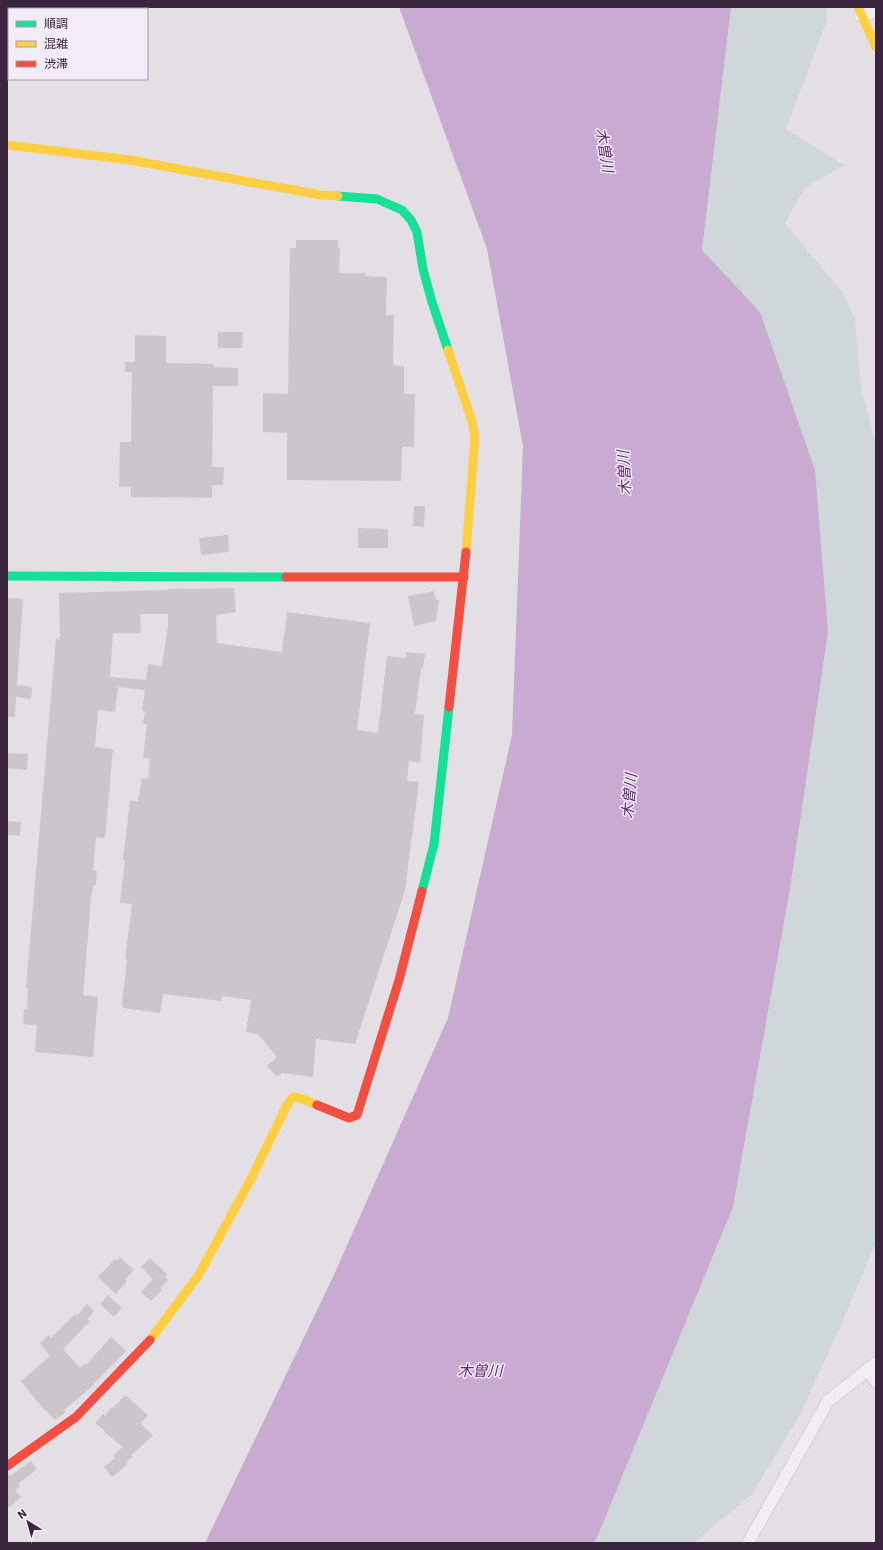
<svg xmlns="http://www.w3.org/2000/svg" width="883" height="1550" viewBox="0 0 883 1550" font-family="'IBM Plex Sans','Noto Sans JP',sans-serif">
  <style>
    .green { fill: #cfd7da }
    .water { fill: #c9abd1 }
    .building { fill: #ccc6cc; fill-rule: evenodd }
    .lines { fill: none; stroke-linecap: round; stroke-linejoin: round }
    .street-casing { stroke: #c1bcc2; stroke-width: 13 }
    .street { stroke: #f1eef1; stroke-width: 12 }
    .fast { stroke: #16e098; stroke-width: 9 }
    .slow { stroke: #ffcf43; stroke-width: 9 }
    .jam { stroke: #f24e42; stroke-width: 9 }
    .labels { text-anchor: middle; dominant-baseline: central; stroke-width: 3; stroke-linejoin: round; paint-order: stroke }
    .water-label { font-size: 15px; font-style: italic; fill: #662e73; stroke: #f3ebf5 }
  </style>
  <rect width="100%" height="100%" fill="#e4dfe4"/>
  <!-- green -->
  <path class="green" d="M731,7H826L827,20L786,129L844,165L805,188L785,223L843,293L855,319L861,387L876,446V1242L847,1311L801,1413L752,1494L694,1543H592L596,1540L733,1207L790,889L828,632L760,312L701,250Z"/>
  <!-- water -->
  <path class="water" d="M399,7H731L702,250L760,312L815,470L828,632L790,889L733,1207L596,1540L592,1543H205L333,1277L448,1018L512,735L523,446L487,249Z"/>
  <!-- building -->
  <g class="building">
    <path d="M296,240H338V248H340L339,273H365V276L387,277L386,315H394L393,365L404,366V394H415L414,447H402L401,481L287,480V433L263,432V393L288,394L290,248H296Z"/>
    <path d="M218,332H243L242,348H218Z"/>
    <path d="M135,335L166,336V363L214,364V367L238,368V386H213L212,467H224L223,485H212V498L131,497V487H119L120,442H131L132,372H125V362H135Z"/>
    <path d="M414,506H425L424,527L413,526Z"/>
    <path d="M358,528L388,529V548H358Z"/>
    <path d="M228,535L229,552L201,555L199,538Z"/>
    <path d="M234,588L236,612L216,615L217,643L282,652L287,612L370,623L357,730L378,733L387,656L406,658V652L425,654L423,668H421L415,714L424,715L420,763L409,761L407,781L419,782L405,890L355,1044L316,1039L313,1077L282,1073L277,1077L267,1066L277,1057L258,1034L246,1032L251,1000L222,996L221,1001L163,994L160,1013L123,1008V1005H122L127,960L125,959L132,904L120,903L125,860H123L130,801H138L142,778L148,779L150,759L143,758L147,725L143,724L145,711H142L145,690L118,687L115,712L98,710L95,747L113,749L105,838L96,837L93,870L97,871L96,885H93L91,899L83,995L98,997L93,1057L35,1052L37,1025L23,1024L24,1009H27L28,988H26L56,639L60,640L59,593L167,590V589ZM140,614H168V626L162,666L148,664L146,680L110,677L113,633H141Z"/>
    <path d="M434,591L436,600H439L436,621L414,626L408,596Z"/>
    <path d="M7,598L23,599L17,685L32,687L31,699L16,697L15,717H7Z"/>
    <path d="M7,753L28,754L27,770L7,768Z"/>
    <path d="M7,821L21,822L20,836L7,835Z"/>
    <path d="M120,1257L134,1270L125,1280L127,1281L116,1294L98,1277L115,1259L117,1261Z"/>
    <path d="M150,1258L167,1274L165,1277L168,1280L160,1288L162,1290L151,1301L141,1292L153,1279L141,1267Z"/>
    <path d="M108,1295L122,1308L114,1317L100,1304Z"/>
    <path d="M87,1304L94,1311L87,1319L90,1321L63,1349L80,1368L85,1363L86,1365L111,1337L126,1351L88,1390L64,1410L66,1412L55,1420L41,1406L21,1381L50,1356L40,1343L49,1335L51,1338L75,1314L77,1316Z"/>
    <path d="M125,1395L148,1415L141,1423L153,1436L131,1455L133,1457L126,1462L128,1464L112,1477L104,1467L115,1458L113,1455L123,1447L104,1432L105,1431L95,1423L103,1414L105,1416L112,1407L113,1408Z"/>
    <path d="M31,1461L37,1469L18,1484L20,1486L15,1490L21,1497L7,1509V1476L13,1474Z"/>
  </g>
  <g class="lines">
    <defs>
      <g id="street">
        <path d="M861,16L876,11"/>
        <path d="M867,1370L876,1382"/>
        <path d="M748,1543L828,1401L876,1363"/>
      </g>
    </defs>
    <!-- street casing -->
    <use href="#street" class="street-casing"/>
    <!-- street -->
    <use href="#street" class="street"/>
    <!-- fast -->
    <g class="fast">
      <path d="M338,196L377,199L402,210L411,220L417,232L423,269L432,302L448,350"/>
      <path d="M7,576L286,577"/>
      <path d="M422,891L434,844L449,707"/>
    </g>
    <!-- slow -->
    <g class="slow">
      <path d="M858,7L876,47"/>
      <path d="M7,145L130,160L321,195L338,196"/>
      <path d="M448,350L472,421L475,437L466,552"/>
      <path d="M150,1340L198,1276L251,1179L287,1105L293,1097L303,1099L317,1105"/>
    </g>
    <!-- jam -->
    <g class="jam">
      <path d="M286,577H464"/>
      <path d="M449,707L466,552"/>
      <path d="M317,1105L349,1118L357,1115L399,980L422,891"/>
      <path d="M7,1466L76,1417L150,1340"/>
    </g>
  </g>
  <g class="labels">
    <!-- water labels -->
    <g class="water-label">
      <text transform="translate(605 150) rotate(81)">木曽川</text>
      <text transform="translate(624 473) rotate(-93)">木曽川</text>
      <text transform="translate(629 796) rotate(-85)">木曽川</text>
      <text x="480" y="1370">木曽川</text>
    </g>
  </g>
  <!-- border -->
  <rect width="883" height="1550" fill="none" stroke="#3b253e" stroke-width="16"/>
  <!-- legend -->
  <rect x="8" y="8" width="140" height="72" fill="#f3ebf5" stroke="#a99cac"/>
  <rect x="16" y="21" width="20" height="6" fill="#16e098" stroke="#a99cac"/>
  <text x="44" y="28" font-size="12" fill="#3b253e">順調</text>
  <rect x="16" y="41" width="20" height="6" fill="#ffcf43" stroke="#a99cac"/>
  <text x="44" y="48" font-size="12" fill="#3b253e">混雑</text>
  <rect x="16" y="61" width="20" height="6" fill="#f24e42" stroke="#a99cac"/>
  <text x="44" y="68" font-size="12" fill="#3b253e">渋滞</text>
  <!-- north arrow -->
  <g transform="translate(28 1522) rotate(323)" stroke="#f3ebf5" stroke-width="3" paint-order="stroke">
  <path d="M0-3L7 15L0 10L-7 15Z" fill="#3b253e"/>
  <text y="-6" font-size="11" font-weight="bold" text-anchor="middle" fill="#3b253e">N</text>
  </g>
</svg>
